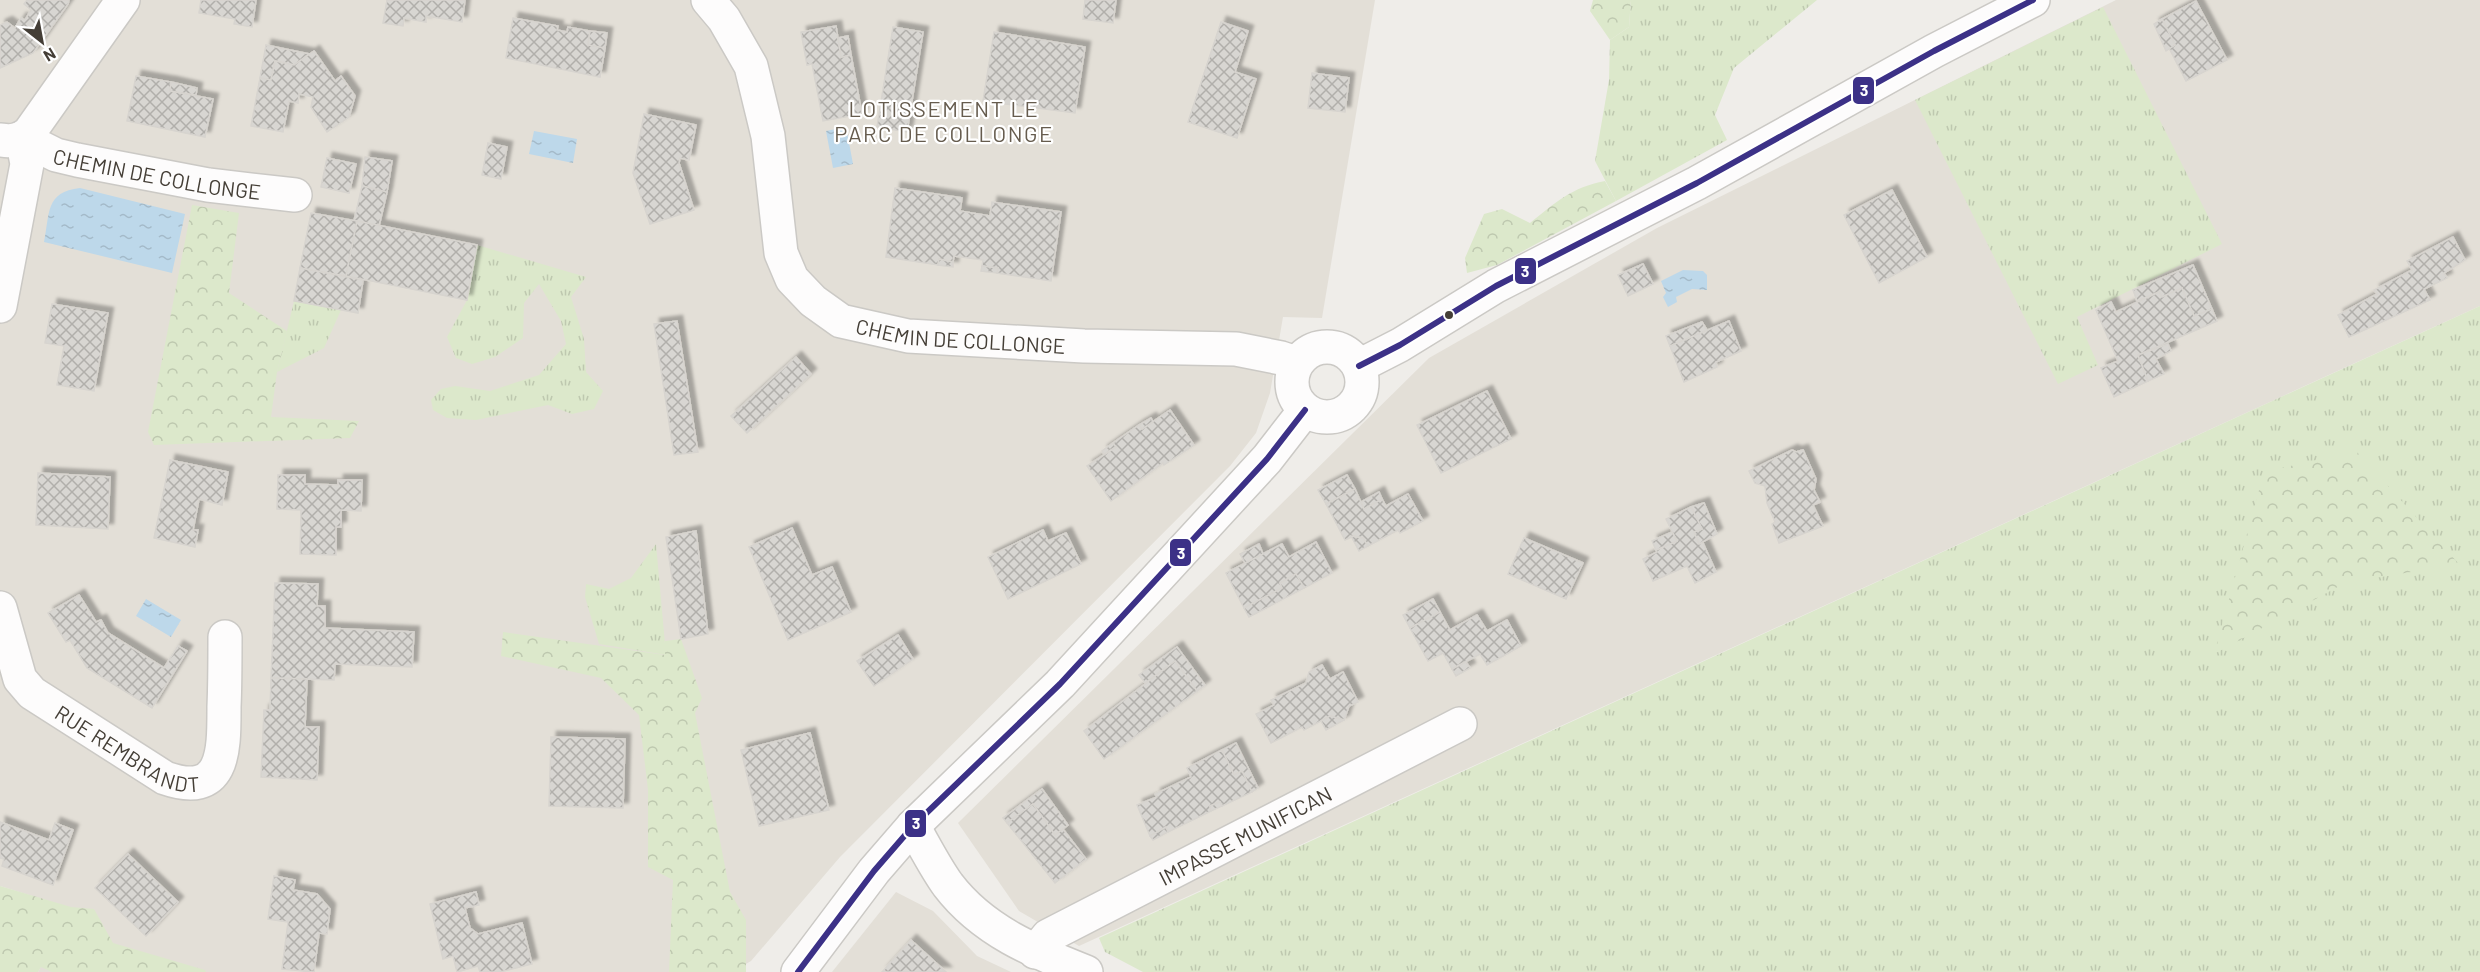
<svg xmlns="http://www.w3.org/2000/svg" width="2480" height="972" viewBox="0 0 2480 972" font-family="Barlow,sans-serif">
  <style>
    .residential { fill: #e3dfd7 }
    .grass { fill: url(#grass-tufts) }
    .forest { fill: url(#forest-crowns) }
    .water { fill: url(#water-ripples) }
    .building { fill: url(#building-cross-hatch); stroke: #d7d4cf; stroke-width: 1.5; filter: url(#shadow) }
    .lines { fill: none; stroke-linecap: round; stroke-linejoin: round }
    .minor-casing { stroke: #cbc9c5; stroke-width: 36 }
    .minor { stroke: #fdfcfc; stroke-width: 33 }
    .bus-1-casing { stroke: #fff; stroke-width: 10 }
    .bus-1 { stroke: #3c3187; stroke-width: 6 }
    .bus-dot { fill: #443e36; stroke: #fff; stroke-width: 2 }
    .labels { text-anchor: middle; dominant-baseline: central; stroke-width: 4.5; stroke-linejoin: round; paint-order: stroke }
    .street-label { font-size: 21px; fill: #443e36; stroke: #fff }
    .neighbourhood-label { font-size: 22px; letter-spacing: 1.5px; fill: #665c4e; stroke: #fff }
    .line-badge { stroke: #fff; stroke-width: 2 }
    .badge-label { font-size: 16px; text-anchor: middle; font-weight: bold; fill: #fff }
  </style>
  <defs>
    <pattern id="grass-tufts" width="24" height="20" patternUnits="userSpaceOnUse" patternTransform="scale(1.5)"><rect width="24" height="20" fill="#dce8cb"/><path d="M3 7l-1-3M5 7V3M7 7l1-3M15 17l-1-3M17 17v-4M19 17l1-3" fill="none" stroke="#bec8af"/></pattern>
    <pattern id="forest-crowns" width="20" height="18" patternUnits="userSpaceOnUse" patternTransform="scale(1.5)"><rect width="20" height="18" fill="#dce8cb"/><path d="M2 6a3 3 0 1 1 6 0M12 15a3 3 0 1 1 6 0" fill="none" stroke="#bec8af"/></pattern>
    <pattern id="water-ripples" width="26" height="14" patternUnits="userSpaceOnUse" patternTransform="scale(1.5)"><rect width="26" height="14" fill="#bdd8ea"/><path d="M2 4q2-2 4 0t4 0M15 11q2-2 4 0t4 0" fill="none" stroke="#a4bac9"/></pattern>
    <pattern id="building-cross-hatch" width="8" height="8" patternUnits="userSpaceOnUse" patternTransform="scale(1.5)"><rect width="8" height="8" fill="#d8d6d2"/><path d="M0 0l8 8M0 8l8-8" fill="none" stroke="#b1afab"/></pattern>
    <filter id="shadow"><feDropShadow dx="5.5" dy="-5.5" stdDeviation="1.5" flood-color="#0004"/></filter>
  </defs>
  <rect width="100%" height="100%" fill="#efede9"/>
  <!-- residential -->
  <g class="residential">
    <path d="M0,0H1375L1322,318L1283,317L1270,393L1256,433L1230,466L840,857L751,961L732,972H38L71,908L0,886Z"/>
    <path d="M2116,0H2480V306L1079,946L1019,911L958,823L1429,358L1657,228Z"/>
    <path d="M896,892L933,911L977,956L1011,972H832Z"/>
  </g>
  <!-- grass -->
  <g class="grass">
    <path d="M1631,0H1817L1734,68L1715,115L1727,140L1616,201L1595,161L1609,80L1610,40L1629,27Z"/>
    <path d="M2103,7L2222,244L2077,317L2098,365L2058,384L1915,100Z"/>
    <path d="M477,245L586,277L571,297L584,339L586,372L603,391L594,409L572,414L548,405L476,420L447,418L433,410L431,400L441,389L455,386L490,391L539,375L566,344L561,321L539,284L524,303L523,338L495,357L472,364L456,358L447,337L467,300Z"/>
    <path d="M294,301L341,310L324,348L277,372Z"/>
    <path d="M2480,306V972H1143L1105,952L1099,938Z"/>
    <path d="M656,544L666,655L599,644L585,597L586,584L609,589L631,578Z"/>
  </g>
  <!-- forest -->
  <g class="forest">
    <path d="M1593,0H1631L1629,27L1610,40L1590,11Z"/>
    <path d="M1605,181L1616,201L1497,265L1467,273L1465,258L1484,214L1502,209L1530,223C1555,203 1572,187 1605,181Z"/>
    <path d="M192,205L239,213L229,293L287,331L277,372L271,417L359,421L350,438L154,445L148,432Z"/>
    <path d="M2356,451L2459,564L2345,583L2214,654L2264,472Z"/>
    <path d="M503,632L665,655V641L681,639L702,698L695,713L730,892L746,920V972H669L673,880L648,867V790L639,715L601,678L501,656Z"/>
    <path d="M0,886L71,907L94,909L113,943L205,970L206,972H52L41,967L38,972H0Z"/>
  </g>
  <!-- water -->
  <g class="water">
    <path d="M846,127L853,164L833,168L826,131Z"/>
    <path d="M534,131L577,139L573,163L529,154Z"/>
    <path d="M80,188L185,214L172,273L44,242C50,213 45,192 80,188Z"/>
    <path d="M1683,270L1703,271L1707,275V290L1692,289L1676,297L1677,302L1668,307L1663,297L1666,293L1661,281Z"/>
    <path d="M146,599L181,620L171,637L136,616Z"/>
  </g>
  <!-- building -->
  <g class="building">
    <path d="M27,0H69L68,4L33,53L0,68V25L7,22L15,28L21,18L25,20L31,10L24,4Z"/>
    <path d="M201,0H256L252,27L234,24L235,19L199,13Z"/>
    <path d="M387,0H465L462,22L426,16V22L404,18L403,26L383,23Z"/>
    <path d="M1085,0H1116L1113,23L1083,19Z"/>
    <path d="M2196,1L2227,60L2186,81L2169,48L2175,45L2162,19Z"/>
    <path d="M513,18L558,26L557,30L567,32L568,27L590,31L588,45L605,48L600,77L506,58Z"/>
    <path d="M2162,19L2175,45L2166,51L2154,24Z"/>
    <path d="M1221,22L1248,31L1235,72L1256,79L1237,138L1188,122Z"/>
    <path d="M836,26L841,57L851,55L862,114L823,121L812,64L807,65L801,32Z"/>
    <path d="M893,27L923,32L907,132L877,127Z"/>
    <path d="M590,31L607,33L605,48L588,45Z"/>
    <path d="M994,32L1085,47L1075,113L983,101Z"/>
    <path d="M848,36L851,55L841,57L838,38Z"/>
    <path d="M266,45L309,54L294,65L275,61L271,80L260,78Z"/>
    <path d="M314,51L335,81L341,76L355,96L349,117L327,132L311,107L313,97L299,94L298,103L289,101L283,132L251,126L260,78L271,80L275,61L294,65Z"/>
    <path d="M1312,73L1349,78L1345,112L1308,108Z"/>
    <path d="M136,76L171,82L170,91L213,99L205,137L127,121Z"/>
    <path d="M171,82L197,88L196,95L170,91Z"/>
    <path d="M644,114L696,125L689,160L680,158L679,163L694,210L650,224L633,173Z"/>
    <path d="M488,143L507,147L501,179L482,175Z"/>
    <path d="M365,157L392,161L387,192L362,186Z"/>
    <path d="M327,158L356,164L349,193L321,187Z"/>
    <path d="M362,186L387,192L379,226L354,221Z"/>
    <path d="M895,188L962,198L960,211L990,216L992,202L1061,212L1051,281L997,273L998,268L982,266L983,260L954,256L953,262L939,259L938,265L886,257Z"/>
    <path d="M1892,190L1927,257L1879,283L1844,215Z"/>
    <path d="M311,213L357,221L346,276L300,268Z"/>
    <path d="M357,221L477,245L467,300L346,276Z"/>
    <path d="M2453,237L2465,260L2444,273L2447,278L2424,289L2430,300L2349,337L2338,315L2377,294L2374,290L2412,270L2407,261Z"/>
    <path d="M939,259L953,262V267L938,265Z"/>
    <path d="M1643,264L1653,284L1628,296L1618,275Z"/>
    <path d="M2193,265L2212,309L2194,316L2182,288L2162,297L2159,292L2137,301L2133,290Z"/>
    <path d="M982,266L998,268L997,273L981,271Z"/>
    <path d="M300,268L363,280L358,313L294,301Z"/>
    <path d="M2182,288L2194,316L2212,309L2217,321L2138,355L2148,381L2114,397L2101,368L2118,361L2096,310L2111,302L2116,312L2159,292L2162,297Z"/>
    <path d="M52,304L108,313L94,391L57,385L64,346L45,343Z"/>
    <path d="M677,321L698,452L674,455L654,324Z"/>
    <path d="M1729,321L1741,351L1716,362L1717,367L1684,382L1670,346Z"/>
    <path d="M1702,322L1707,330L1670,346L1666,336Z"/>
    <path d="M2168,344L2171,351L2156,359L2164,374L2148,381L2138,355Z"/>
    <path d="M796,357L811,374L747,433L731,416Z"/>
    <path d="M1487,391L1511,439L1441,473L1417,425Z"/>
    <path d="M1170,410L1194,445L1164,465L1163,463L1111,501L1087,466L1116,447L1113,443L1139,425L1142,429Z"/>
    <path d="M1151,418L1153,422L1142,429L1139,425Z"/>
    <path d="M1113,443L1116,447L1104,454L1102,451Z"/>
    <path d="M1792,450L1796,452L1803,450L1816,479L1814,490L1820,502L1813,505L1823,526L1779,543L1772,524L1775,522L1767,503L1765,486L1755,483L1749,471Z"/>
    <path d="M170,460L228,472L222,505L199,499L193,530H198L195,547L154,538Z"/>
    <path d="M38,473L110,477L108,529L36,525Z"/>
    <path d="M278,475H305V484L338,485V480H362L361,511L341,510V527H336V555L300,554L301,510L277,509Z"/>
    <path d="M1347,475L1355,489L1326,504L1318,490Z"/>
    <path d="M1355,489L1364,509L1382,499L1386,506L1408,494L1423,521L1400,533L1398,530L1368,546L1363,538L1354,536L1345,540L1326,504Z"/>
    <path d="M1379,492L1382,499L1364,509L1361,502Z"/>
    <path d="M1704,503L1717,534L1699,544L1694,532L1702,529L1691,507Z"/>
    <path d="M1691,507L1702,529L1694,532L1699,544L1703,543L1716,572L1695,583L1687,566L1653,581L1643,559L1657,552L1656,550L1677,541L1666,519Z"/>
    <path d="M792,528L812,575L832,567L851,612L788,640L749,547Z"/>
    <path d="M1043,530L1048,541L1066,533L1081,564L1008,599L988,557Z"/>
    <path d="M696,531L708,634L681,639L666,537Z"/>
    <path d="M1672,532L1677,541L1656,550L1652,541Z"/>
    <path d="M1351,536L1363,538L1368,546L1359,551Z"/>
    <path d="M1524,538L1583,563L1566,599L1508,574Z"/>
    <path d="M1316,542L1332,573L1304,588L1296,574L1280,583L1282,588L1244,608L1226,573L1282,544L1289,557Z"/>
    <path d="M1259,544L1263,554L1245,563L1240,554Z"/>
    <path d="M1296,574L1304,588L1249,617L1244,608L1282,588L1280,583Z"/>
    <path d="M275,583L318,584L317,606H325V628L414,632L412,667L335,664L334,680L271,678Z"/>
    <path d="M79,595L96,622L101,620L108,633L164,668L178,646L187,651L152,708L87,668L70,640L66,642L48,613Z"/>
    <path d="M1433,599L1440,612L1410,628L1403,615Z"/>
    <path d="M1440,612L1450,630L1477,615L1487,631L1507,620L1521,646L1487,665L1480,654L1452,669L1443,653L1428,661L1410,628Z"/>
    <path d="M898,635L913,659L874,686L857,661Z"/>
    <path d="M1177,647L1205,685L1197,691L1175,661L1145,683L1139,675Z"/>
    <path d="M1175,661L1197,691L1104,759L1084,731Z"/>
    <path d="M1466,662L1470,668L1456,676L1452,669Z"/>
    <path d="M1322,665L1330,679L1343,672L1358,702L1349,706L1344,720L1330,716L1304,730L1302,727L1271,743L1256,714L1274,705L1271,700L1306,683L1309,672Z"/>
    <path d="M271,678L307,679L305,727H319L317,780L261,777L264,710H270Z"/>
    <path d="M1330,716L1344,720L1326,730L1321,721Z"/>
    <path d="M810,733L829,810L759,826L741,750Z"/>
    <path d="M551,737L625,739L623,808L549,806Z"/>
    <path d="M1236,743L1258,788L1252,792L1242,771L1234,775L1222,750Z"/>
    <path d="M1222,750L1234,775L1242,771L1252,792L1222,806L1220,802L1210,806L1211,811L1168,832L1166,827L1150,836L1137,805L1157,797L1155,794L1191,777L1187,768Z"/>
    <path d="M1042,789L1068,825L1055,835L1033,804L1007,823L1003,818Z"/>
    <path d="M1220,802L1222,806L1211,811L1210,806Z"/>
    <path d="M1033,804L1055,835L1063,829L1086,859L1055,883L1007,823Z"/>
    <path d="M0,822L49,840L55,823L73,830L53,885L2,866L4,859L0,858Z"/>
    <path d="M1166,827L1168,832L1153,840L1150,836Z"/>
    <path d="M128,854L178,902L146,936L95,888Z"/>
    <path d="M274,876L295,880L293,890L317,894L330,909L327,934L319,933L314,972L282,969L288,922L268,919Z"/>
    <path d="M476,892L479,905L465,908L470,928L478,934L522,923L532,964L500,972H480L478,966L457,972L453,956L443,959L430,904Z"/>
    <path d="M911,940L946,972H882Z"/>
  </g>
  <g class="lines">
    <defs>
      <g id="minor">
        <path id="s1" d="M708,0L724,19L751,66L768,136L781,253L792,279L813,301L841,321L908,336L1084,346L1236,349L1281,358L1296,363"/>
        <path id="s2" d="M22,138L56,155L77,160L208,185L295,195"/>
        <path d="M1,140C12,142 20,140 29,133L123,0"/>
        <path d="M0,306L27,164L22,138"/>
        <circle cx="1327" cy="382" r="35"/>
        <path d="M1359,366L1400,345L1496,286L1697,183L1934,51L2033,0"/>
        <path id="s3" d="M0,608L20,679L32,693L165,778C225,799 224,751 224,707C225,684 225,661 225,637"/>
        <path d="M913,826C924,845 935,867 948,885C983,931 1035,952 1086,972"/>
        <path id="s4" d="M1035,952L1048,936L1460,724"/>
        <path d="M798,972L874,871L913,826L1060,684L1267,459L1305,410"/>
      </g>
    </defs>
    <!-- minor casing -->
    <use href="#minor" class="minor-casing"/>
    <!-- minor -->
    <use href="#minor" class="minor"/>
    <defs>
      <g id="bus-1">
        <path d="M1359,366L1400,345L1496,286L1697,183L1934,51L2033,0"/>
        <path d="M798,972L874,871L913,826L1060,684L1267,459L1305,410"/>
      </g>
    </defs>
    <!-- bus-1 casing -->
    <use href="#bus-1" class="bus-1-casing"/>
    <!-- bus-1 -->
    <use href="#bus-1" class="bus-1"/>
  </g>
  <!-- markers -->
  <circle class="bus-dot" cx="1449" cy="315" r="5"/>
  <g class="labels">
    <!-- street labels -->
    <g class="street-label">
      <text stroke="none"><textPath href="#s2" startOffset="141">CHEMIN DE COLLONGE</textPath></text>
      <text stroke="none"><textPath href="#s1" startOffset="483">CHEMIN DE COLLONGE</textPath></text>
      <text stroke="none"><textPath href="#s3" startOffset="204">RUE REMBRANDT</textPath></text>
      <text stroke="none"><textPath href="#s4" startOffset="242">IMPASSE MUNIFICAN</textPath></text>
    </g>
    <!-- neighbourhood labels -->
    <g class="neighbourhood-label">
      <text x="944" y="108">LOTISSEMENT LE<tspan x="944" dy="25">PARC DE COLLONGE</tspan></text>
    </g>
  </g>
  <g class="line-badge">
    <rect x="1852" y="76" width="23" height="29" rx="6" fill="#3c3187"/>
    <rect x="1514" y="257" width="23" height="28" rx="6" fill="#3c3187"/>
    <rect x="1169" y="538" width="23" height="29" rx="6" fill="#3c3187"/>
    <rect x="904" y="809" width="23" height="29" rx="6" fill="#3c3187"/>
  </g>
  <g class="badge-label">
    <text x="1864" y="96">3</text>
    <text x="1525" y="277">3</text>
    <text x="1181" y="559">3</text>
    <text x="916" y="829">3</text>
  </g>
  <!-- north arrow -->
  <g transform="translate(42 42) rotate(149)" stroke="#ffffff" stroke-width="4.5" paint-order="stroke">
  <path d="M0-4.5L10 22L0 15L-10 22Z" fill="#443e36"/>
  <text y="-9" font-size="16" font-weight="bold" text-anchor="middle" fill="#443e36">N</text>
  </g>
</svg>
